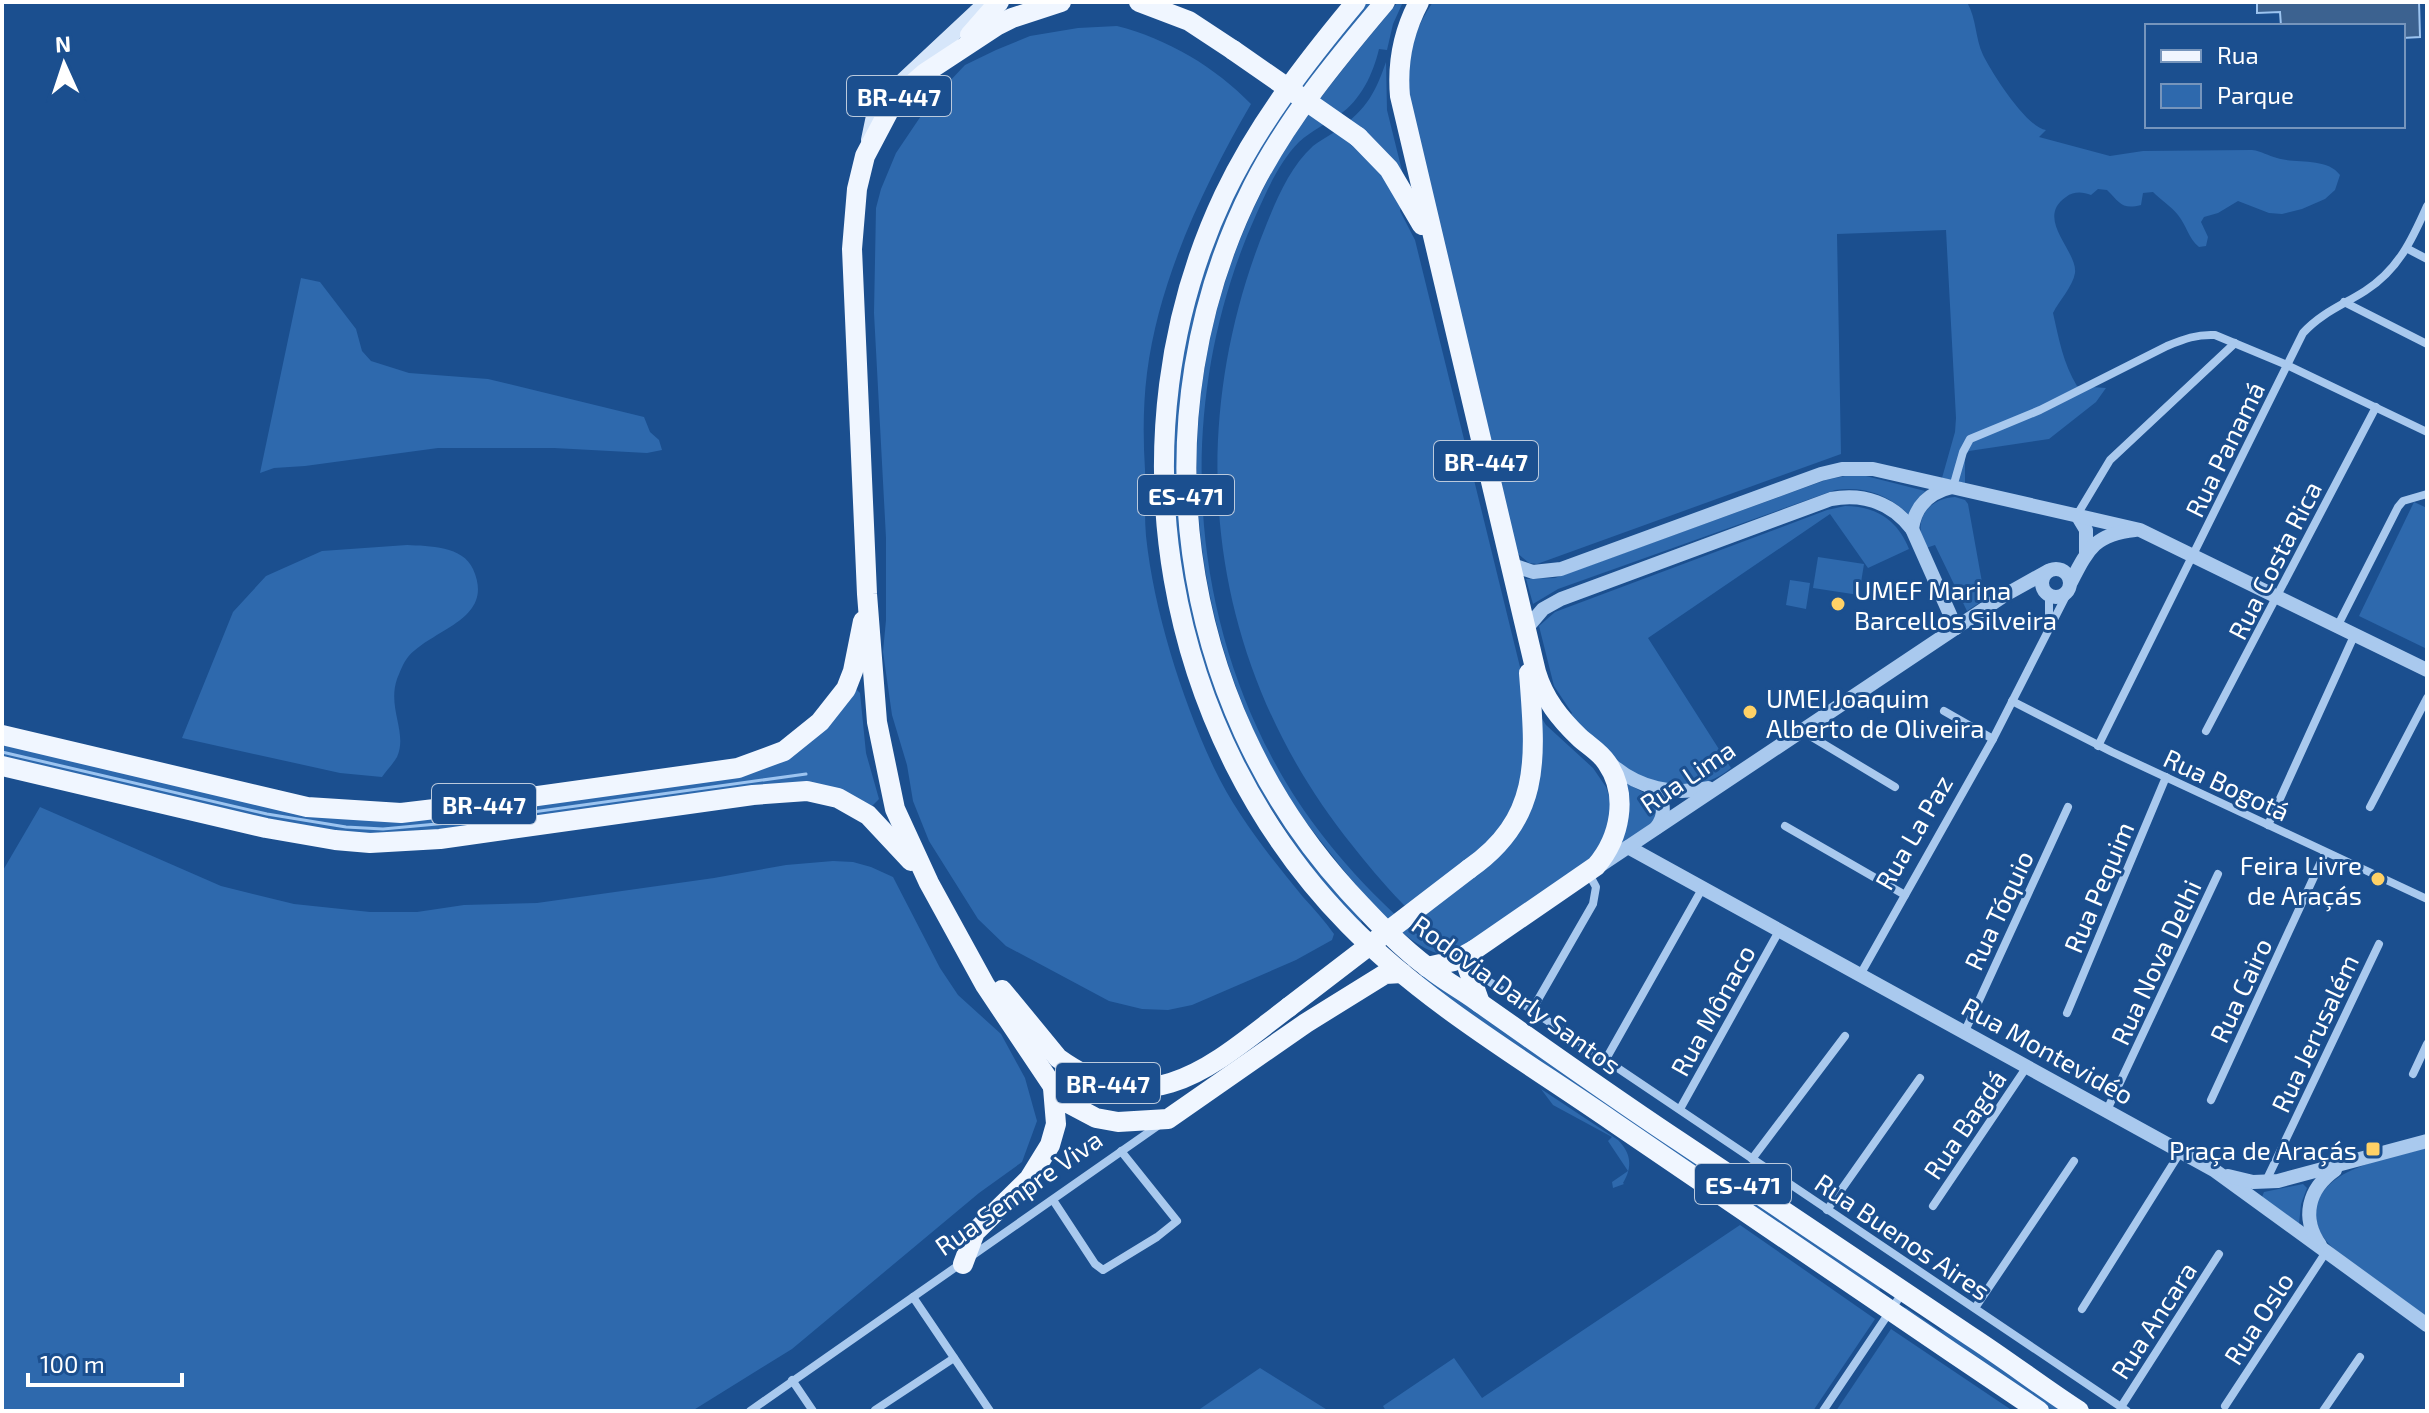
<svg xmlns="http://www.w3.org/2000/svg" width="2429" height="1413" viewBox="0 0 2429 1413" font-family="'Exo 2',sans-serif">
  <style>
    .green { fill: #2e69ad }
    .water { fill: #3c6290; stroke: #9cc4f0; stroke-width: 2 }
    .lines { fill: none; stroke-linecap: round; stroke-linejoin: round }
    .stream { stroke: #9cc4f0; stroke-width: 3 }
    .minor { stroke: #a9c9ee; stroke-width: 8 }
    .tertiary { stroke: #a9c9ee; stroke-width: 14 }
    .secondary { stroke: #d6e6fa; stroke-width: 16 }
    .primary { stroke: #f0f6ff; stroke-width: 20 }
    .primary-bridge { stroke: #f0f6ff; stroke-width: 20 }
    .poi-dot { fill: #ffd166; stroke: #1b4f8f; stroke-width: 3 }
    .labels { text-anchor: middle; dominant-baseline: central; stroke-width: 6; stroke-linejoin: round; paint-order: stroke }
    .shield { fill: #1b4f8f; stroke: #bbcadd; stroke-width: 2 }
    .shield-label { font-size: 24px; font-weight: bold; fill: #fff }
    .street-label { font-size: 26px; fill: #fff; stroke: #1b4f8f }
    .poi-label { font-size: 26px; fill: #fff; stroke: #1b4f8f; text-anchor: start }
  </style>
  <rect width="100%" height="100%" fill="#1b4f8f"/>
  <!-- green -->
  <g class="green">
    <path d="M1364,2H1376L1300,96L1190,351L1205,653L1361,919L1362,925L1319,882L1234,752L1184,606L1169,452L1186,324L1228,202L1293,91Z"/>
    <path d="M1398,2H1403L1393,24L1387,50L1379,49C1373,74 1361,100 1339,115C1326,124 1311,131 1299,142C1280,161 1267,190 1256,215C1172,402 1185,627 1297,800C1336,859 1386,910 1441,954C1400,946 1342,868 1316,835C1281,791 1255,739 1236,687C1177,526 1184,347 1261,193C1296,122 1348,63 1398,2Z"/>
    <path d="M1433,2H1967C1977,20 1975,38 1983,55C1992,73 2026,127 2046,130L2039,137L2110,156L2143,151L2252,150C2262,151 2268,156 2277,158C2295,164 2327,157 2340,175L2335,190L2325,199L2302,209L2282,214L2269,213L2238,201L2218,213L2204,217L2201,222L2208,237L2206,246L2199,247C2188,238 2187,226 2178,215C2171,206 2161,200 2153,192L2143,193L2141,205C2122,210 2120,203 2107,190L2098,189L2091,195C2083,192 2074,191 2066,197C2034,219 2078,251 2075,273C2073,286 2059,301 2053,313C2059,339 2063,363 2077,386L2106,388L2096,402L2049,439L1969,451L1965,455V483L1942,478L1955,432L1956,418L1946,230L1837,234L1841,454L1537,564L1529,563L1517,553L1411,107C1405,66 1409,37 1433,2Z"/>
    <path d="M1117,26C1168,39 1215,67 1251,104C1204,185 1159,279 1147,373C1143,405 1143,438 1145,470C1146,492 1144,514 1146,536C1154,612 1182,699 1214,768C1236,814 1270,857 1303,897C1314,909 1325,921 1334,934L1332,940L1296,960L1192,1005L1168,1010L1142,1009L1109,1001L1006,946L978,919L929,841L913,801L907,765L892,715L883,652L886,620V538L874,313L876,208L881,189L896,153L931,101L965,65L996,50L1030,36L1078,28Z"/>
    <path d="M1386,62L1387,110L1406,187L1400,211L1415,240L1521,671L1529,698L1546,725L1593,768L1606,787L1612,804V824L1591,858L1461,949C1424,933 1377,877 1352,845C1207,665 1180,435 1267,223C1278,196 1291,166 1313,146C1319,141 1327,137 1333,133C1364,112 1374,97 1386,62Z"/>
    <path d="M301,278L320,282L356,329L362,351L371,361L409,373L488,379L644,417L650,432L659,440L662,450L647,453L554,448H438L305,466L274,468L260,473Z"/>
    <path d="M1845,476H1866L1925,491L1909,515C1888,494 1864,486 1835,490L1558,589L1533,604L1526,579L1555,578L1826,480Z"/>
    <path d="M1955,497L1965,500L1968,504L1985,599L1967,611L1935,545L1926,548C1912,522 1926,499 1955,497Z"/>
    <path d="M2414,502L2427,508V649L2359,616Z"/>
    <path d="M1845,506C1875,506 1898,520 1909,549L1868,568L1830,514L1648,638L1731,768C1704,791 1667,790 1636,775C1616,766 1585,735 1567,720L1572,713L1554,686L1539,626L1555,612L1827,510Z"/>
    <path d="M407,545C429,546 463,546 473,569C496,620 433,628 408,657C403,663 400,672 397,679C387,708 408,733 397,757C393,764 386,771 382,777L340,773L182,738L233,612L266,576L322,551Z"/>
    <path d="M1818,557L1864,564L1859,595L1813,588Z"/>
    <path d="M1790,580L1810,583L1806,609L1786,605Z"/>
    <path d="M856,689L860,693L866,753L879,799L872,806L845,794L424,835L324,833L2,760V742L325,816L735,774Z"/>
    <path d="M1622,781L1652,797L1657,803L1656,821L1623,843H1618Z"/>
    <path d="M40,807L221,886L294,904L370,912H417L464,905L537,903L714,878L786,865L833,861L853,862L871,867L893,877L940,968L958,995L1001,1034L1025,1078L1037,1121L1022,1162L979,1193L792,1349L692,1411H2V872Z"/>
    <path d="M1428,973L1881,1287L1879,1292L1455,1005L1417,976Z"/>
    <path d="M1541,1089L1618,1140C1631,1153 1633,1167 1623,1183L1624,1184L1613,1188L1612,1182L1628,1171L1608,1141L1612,1137L1553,1105Z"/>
    <path d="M2427,1148V1317L2334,1249C2323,1239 2315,1227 2316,1212C2319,1167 2392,1158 2427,1148Z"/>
    <path d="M2303,1184L2307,1188L2301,1204L2299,1224L2262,1197L2264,1192Z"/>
    <path d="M1740,1225L1875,1319L1813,1411H1386L1383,1406L1454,1358L1482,1398Z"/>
    <path d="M1902,1307L1907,1308L1939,1330L1952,1332L2069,1411H2049L1899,1309Z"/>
    <path d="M1891,1329L2013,1411H1836Z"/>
    <path d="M1260,1368L1329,1411H1197Z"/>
  </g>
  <!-- water -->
  <path class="water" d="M2257,2H2419L2420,37L2403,38V26H2281L2280,12L2257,13Z"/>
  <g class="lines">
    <!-- stream -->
    <path class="stream" d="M2,752L267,814L346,827L383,829L469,821L806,774"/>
    <!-- minor -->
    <g class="minor">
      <path d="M2408,249L2427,259"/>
      <path d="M2344,302L2427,344"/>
      <path d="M1953,487L1963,452L1970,439L2040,410L2167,346C2184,339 2197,334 2215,335L2287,365L2427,432"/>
      <path d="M2077,515L2110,460L2235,343"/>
      <path d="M2049,625V596"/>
      <path d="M2337,627L2398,507L2403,501L2427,494"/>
      <path d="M2012,701L2112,752L2427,899"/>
      <path d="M1944,711L1993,739"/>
      <path d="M1802,731L1895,787"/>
      <path d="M2206,731L2376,407"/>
      <path d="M2098,746L2303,333C2321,313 2343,305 2365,291C2398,270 2412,240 2427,206"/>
      <path d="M2370,807L2427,698"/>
      <path d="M2268,825L2354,636"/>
      <path d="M1785,826L1905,895"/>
      <path d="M1476,964L1487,980L2127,1411"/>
      <path d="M1860,975L1993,739L2070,588"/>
      <path d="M1532,1010L1593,904L1596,887L1589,874"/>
      <path d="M2067,1013L2166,777"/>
      <path d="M1965,1031L2068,807"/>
      <path d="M1606,1059L1702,889"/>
      <path d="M2413,1074L2427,1044"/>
      <path d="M2211,1100L2325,853"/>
      <path d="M1680,1109L1779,931"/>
      <path d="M2107,1110L2218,874"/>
      <path d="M1752,1159L1845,1036"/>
      <path d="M2266,1181L2379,944"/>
      <path d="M1053,1200L1095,1264L1103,1270L1157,1237L1177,1221L1121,1151"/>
      <path d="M1933,1206L2028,1065"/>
      <path d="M1827,1210L1920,1078"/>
      <path d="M913,1297L990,1411"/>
      <path d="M1975,1308L2074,1161"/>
      <path d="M2082,1309L2181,1151"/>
      <path d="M792,1380L813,1411"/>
      <path d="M2225,1406L2326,1252"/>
      <path d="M2121,1407L2219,1254"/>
      <path d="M875,1410L954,1358"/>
      <path d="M750,1411L1159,1125"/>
      <path d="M1823,1411L1903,1292"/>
      <path d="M2323,1411L2360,1357"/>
    </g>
    <!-- tertiary -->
    <g class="tertiary">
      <path d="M2077,515L2086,530V553"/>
      <path d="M1912,529C1915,506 1930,492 1952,487"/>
      <path d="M1510,564L1533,572L1561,569L1821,474L1842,469H1873L2140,530L2427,670"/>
      <circle cx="2056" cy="583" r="14"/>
      <path d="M2071,582C2088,549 2095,534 2135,530"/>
      <path d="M1526,629L1543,609L1561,599L1831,499C1864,493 1892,503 1912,529L1956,628"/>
      <path d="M1612,765C1639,788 1673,796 1708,788"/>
      <path d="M1650,788C1665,799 1667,814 1656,828"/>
      <path d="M1628,847L2214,1170L2427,1325"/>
      <path d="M1601,865L2005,595L2048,571"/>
      <path d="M2228,1176L2253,1182L2278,1181L2427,1141"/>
      <path d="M2320,1245C2301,1218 2308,1189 2335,1170"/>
    </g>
    <!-- secondary -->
    <path class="secondary" d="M869,140L874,116L881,101L987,2"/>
    <!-- primary -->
    <g class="primary">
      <path d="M1061,2L1012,18L998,25L925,73L902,93L893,103L865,156L857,189L852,249L867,594L877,722L895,809L929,883L985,985L1062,1100L1096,1118L1118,1122L1168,1119L1306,1023L1385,974L1402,973"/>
      <path d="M1139,2L1189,21L1233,50"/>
      <path d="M1356,2C1306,62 1258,124 1224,195C1110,437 1162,734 1349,925C1426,1003 1522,1059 1612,1121C1754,1217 1896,1315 2039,1411"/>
      <path d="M1385,2C1336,60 1288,118 1253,186C1137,416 1175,701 1348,891C1373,918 1401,948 1430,969C1445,981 1462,990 1477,1001C1544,1048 1611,1096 1679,1141C1776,1206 1873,1270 1970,1336C2007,1360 2042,1387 2079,1411"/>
      <path d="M1419,2C1403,32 1397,62 1400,96L1536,672C1544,699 1560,719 1580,738C1589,746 1601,753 1607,763C1629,795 1620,838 1596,866L1474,950L1468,969L1480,1003"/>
      <path d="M970,35L999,2"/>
      <path d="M1358,137L1389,169L1422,225"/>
      <path d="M2,735L307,807L401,813L502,801L738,768L784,751L820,722L846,689L853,671L863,621"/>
      <path d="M2,766L266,828L335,840L370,843L440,839L753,795L807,791L838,798L868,815L911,861"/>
      <path d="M1469,869C1544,817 1535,754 1529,673"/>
      <path d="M1427,967L1454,961L1474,950"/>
      <path d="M1002,990L1058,1058C1152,1126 1214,1064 1289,1007"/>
      <path d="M963,1264L975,1232L1029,1179L1050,1145L1056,1124L1053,1088"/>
    </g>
    <!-- primary-bridge -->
    <g class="primary-bridge">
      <path d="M1233,50L1358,137"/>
      <path d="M1289,1007L1469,869"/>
    </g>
  </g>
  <!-- markers -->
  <g class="poi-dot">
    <circle cx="1838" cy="604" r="8"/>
    <circle cx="1750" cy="712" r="8"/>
    <circle cx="2378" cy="879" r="8"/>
    <rect x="2365" y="1141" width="16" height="16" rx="4"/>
  </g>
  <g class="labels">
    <!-- shield labels -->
    <g class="shield">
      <rect x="847" y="76" width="104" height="40" rx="6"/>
      <rect x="1434" y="441" width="104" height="40" rx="6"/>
      <rect x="1138" y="475" width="96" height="40" rx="6"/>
      <rect x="432" y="784" width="104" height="40" rx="6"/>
      <rect x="1056" y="1063" width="104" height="40" rx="6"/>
      <rect x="1695" y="1164" width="96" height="40" rx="6"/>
    </g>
    <g class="shield-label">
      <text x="899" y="96">BR-447</text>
      <text x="1486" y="461">BR-447</text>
      <text x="1186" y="495">ES-471</text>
      <text x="484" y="804">BR-447</text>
      <text x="1108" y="1083">BR-447</text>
      <text x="1743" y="1184">ES-471</text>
    </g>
    <!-- street labels -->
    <g class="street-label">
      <text transform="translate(2224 449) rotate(-64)">Rua Panamá</text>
      <text transform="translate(2274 560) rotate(-63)">Rua Costa Rica</text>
      <text transform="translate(1687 776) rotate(-34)">Rua Lima</text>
      <text transform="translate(2227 784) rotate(25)">Rua Bogotá</text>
      <text transform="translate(1913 832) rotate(-60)">Rua La Paz</text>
      <text transform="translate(2098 887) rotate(-67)">Rua Pequim</text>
      <text transform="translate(1998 910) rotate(-65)">Rua Tóquio</text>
      <text transform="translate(2155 962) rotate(-65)">Rua Nova Delhi</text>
      <text transform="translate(2240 990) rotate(-65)">Rua Cairo</text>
      <text transform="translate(1517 994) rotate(36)">Rodovia Darly Santos</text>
      <text transform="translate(1712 1010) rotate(-61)">Rua Mônaco</text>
      <text transform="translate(2314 1033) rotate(-65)">Rua Jerusalém</text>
      <text transform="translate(2048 1050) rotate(29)">Rua Montevidéo</text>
      <text transform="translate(1964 1124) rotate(-56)">Rua Bagdá</text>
      <text transform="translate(1018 1192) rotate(-35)">Rua Sempre Viva</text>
      <text transform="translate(1903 1236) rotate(34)">Rua Buenos Aires</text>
      <text transform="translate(2258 1318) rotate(-57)">Rua Oslo</text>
      <text transform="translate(2153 1320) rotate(-57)">Rua Ancara</text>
    </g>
    <!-- poi labels -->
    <g class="poi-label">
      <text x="1854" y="589">UMEF Marina<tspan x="1854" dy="30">Barcellos Silveira</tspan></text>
      <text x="1766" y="697">UMEI Joaquim<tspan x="1766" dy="30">Alberto de Oliveira</tspan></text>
      <text x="2362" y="864" text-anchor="end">Feira Livre<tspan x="2362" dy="30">de Araçás</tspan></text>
      <text x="2357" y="1149" text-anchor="end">Praça de Araçás</text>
    </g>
  </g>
  <!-- border -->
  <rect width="2429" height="1413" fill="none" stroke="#ffffff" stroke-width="8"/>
  <!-- legend -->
  <rect x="2145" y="24" width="260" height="104" fill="#1b4f8f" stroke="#7695bc" stroke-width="2"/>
  <rect x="2161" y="50" width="40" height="12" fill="#f0f6ff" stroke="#7695bc" stroke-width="2"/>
  <text x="2217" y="64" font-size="24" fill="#ffffff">Rua</text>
  <rect x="2161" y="84" width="40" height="24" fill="#2e69ad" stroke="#7695bc" stroke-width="2"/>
  <text x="2217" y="104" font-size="24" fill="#ffffff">Parque</text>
  <!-- north arrow -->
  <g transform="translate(64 64) rotate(357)" stroke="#1b4f8f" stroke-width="6" paint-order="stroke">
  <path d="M0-6L14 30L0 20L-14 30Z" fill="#ffffff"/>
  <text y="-12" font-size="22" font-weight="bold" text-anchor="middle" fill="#ffffff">N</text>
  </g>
  <!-- scale -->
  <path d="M28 1373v12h154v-12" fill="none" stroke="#ffffff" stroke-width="4"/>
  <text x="40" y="1373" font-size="24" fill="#ffffff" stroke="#1b4f8f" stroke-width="6" paint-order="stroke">100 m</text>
</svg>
